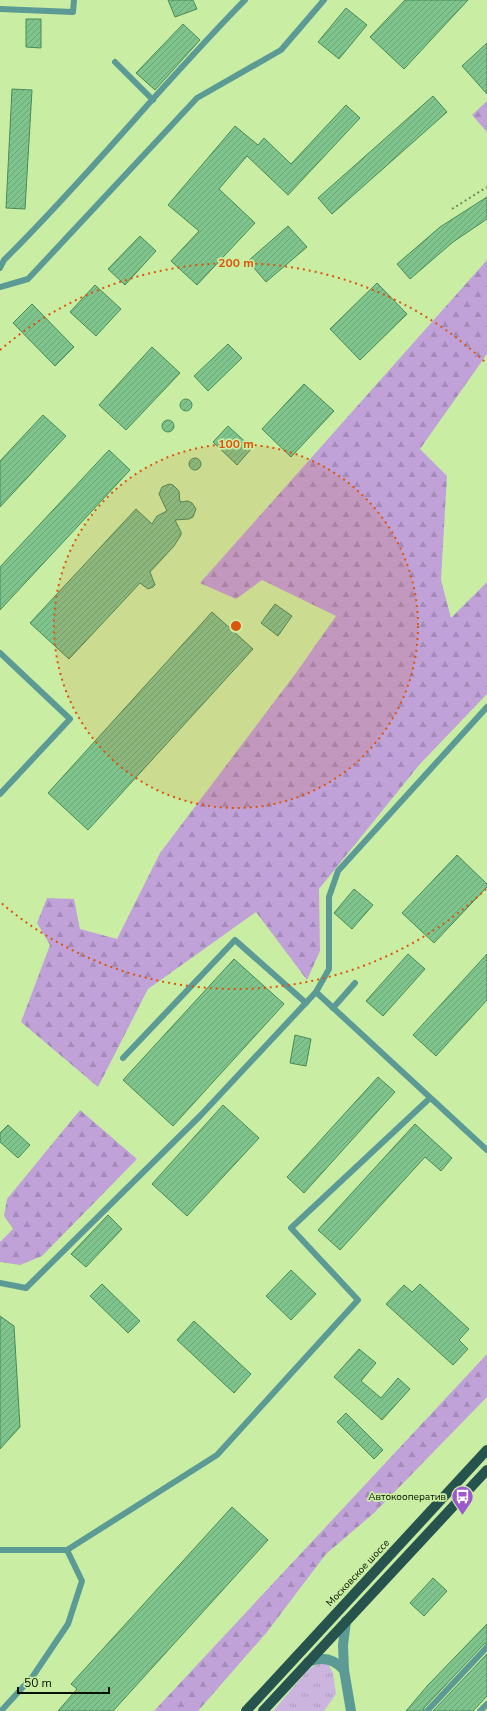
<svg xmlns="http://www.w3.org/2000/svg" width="487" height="1711" viewBox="0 0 487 1711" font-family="'Nunito Sans',sans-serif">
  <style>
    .grass { fill: url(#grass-tufts) }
    .forest { fill: url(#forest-firs) }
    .building { fill: url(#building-hatch); stroke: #488b57 }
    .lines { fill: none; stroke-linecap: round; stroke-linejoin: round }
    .path { stroke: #728b5a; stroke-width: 2; stroke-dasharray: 2 3; stroke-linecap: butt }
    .lane { stroke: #5c9a95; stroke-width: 6 }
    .street { stroke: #5c9a95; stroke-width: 10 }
    .primary { stroke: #27534f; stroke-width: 10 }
    .ring { fill: none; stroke: #dd550b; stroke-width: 2; stroke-dasharray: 2 4 }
    .labels { text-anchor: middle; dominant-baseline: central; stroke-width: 3.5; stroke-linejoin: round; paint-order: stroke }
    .poi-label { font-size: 10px; fill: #061100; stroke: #c9eea3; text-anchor: end }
    .street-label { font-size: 10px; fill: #061100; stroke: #c9eea3 }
    .centre { fill: #dd550b; stroke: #c9eea3; stroke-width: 2 }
    .ring-label { font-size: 12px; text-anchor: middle; font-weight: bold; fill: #dd550b; stroke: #c9eea3; stroke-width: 3.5; stroke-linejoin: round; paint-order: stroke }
  </style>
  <defs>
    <pattern id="grass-tufts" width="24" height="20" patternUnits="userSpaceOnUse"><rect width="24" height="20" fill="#cbb4de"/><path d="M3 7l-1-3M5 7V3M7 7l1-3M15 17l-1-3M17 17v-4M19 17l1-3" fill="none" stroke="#ad9abd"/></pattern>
    <pattern id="forest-firs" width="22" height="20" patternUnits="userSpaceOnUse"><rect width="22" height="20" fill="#c0a2d8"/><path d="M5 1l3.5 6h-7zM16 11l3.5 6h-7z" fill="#a48ab8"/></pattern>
    <pattern id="building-hatch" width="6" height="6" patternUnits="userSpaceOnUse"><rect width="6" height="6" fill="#80c48d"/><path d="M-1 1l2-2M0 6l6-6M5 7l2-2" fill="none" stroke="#6da778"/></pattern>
  </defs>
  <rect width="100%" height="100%" fill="#c9eea3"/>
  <!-- grass -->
  <path class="grass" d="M320,1663L328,1664L333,1673L336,1694L324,1711H273L309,1669Z"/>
  <!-- forest -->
  <g class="forest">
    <path d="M487,101V132L472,115Z"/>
    <path d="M487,260V354L420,449L447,476L441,580L451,618L487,582V694L420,764L319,889L320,951L307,980L256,912L148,989L98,1087L21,1022L50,945L37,923L47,898L74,899L80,929L117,939L160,853L296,673L336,616L262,580L236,599L200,583Z"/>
    <path d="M80,1110L137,1159L42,1256L20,1265L0,1262V1242L13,1229L4,1216L7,1199Z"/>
    <path d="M487,1354V1397L374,1513L326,1554L267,1632L198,1711H154Z"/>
  </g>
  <!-- building -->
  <g class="building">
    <path d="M168,0H193L197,9L175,17Z"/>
    <path d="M405,0H468L404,69L370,37Z"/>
    <path d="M346,8L367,25L339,59L318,42Z"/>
    <path d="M26,19H41V48L26,47Z"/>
    <path d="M183,24L200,40L155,90L136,73Z"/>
    <path d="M487,43V94L462,66Z"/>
    <path d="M12,89L32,90L25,209L6,208Z"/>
    <path d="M433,96L447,112L332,214L318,198Z"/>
    <path d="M346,105L360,118L288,195L247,156L219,189L255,223L197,285L171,261L199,231L168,205L235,126L258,145L264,138L291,164Z"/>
    <path d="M487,197V219L453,242L410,279L397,264L440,227Z"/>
    <path d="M288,226L307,247L266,282L248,261Z"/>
    <path d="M140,236L156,251L125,285L108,269Z"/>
    <path d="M377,283L407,314L360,360L330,329Z"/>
    <path d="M95,285L121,309L96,336L70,312Z"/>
    <path d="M32,304L74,347L55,366L13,323Z"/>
    <path d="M228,344L242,358L208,391L194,376Z"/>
    <path d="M152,347L180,373L126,430L99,405Z"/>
    <path d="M304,384L334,411L291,457L262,429Z"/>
    <circle cx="186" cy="405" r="6"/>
    <path d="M43,415L66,436L0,507V461Z"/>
    <circle cx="168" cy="426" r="6"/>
    <path d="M228,426L252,448L237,465L213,442Z"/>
    <path d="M109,450L130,470L0,610V567Z"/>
    <circle cx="195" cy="464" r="6"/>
    <path d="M169,484L173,485L179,491L180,502L188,501L192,503L196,509L193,517L189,519L175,520L181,532V535L174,546L150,572L155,585L153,587L148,589L140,583L69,659L30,623L136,509L152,524L157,516L167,511L159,494L162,487Z"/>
    <path d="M275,604L292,616L278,636L261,623Z"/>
    <path d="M212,612L253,649L88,830L48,793Z"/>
    <path d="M457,855L487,884V887L434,943L402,913Z"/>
    <path d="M354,889L373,905L352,929L334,913Z"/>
    <path d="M408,954L425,969L383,1016L366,1001Z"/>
    <path d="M487,954V1000L436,1056L413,1035Z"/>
    <path d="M234,959L284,1004L173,1126L123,1080Z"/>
    <path d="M295,1035L311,1039L306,1066L290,1063Z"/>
    <path d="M378,1077L395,1092L304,1193L287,1177Z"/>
    <path d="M223,1105L259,1138L187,1216L152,1184Z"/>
    <path d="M415,1124L452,1158L441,1171L425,1157L340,1250L318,1230Z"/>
    <path d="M8,1125L30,1145L18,1158L0,1142V1133Z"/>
    <path d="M108,1215L122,1229L86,1267L71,1254Z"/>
    <path d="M291,1270L316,1294L291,1320L266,1296Z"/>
    <path d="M102,1284L140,1321L128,1333L90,1296Z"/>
    <path d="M420,1284L469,1329L459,1340L468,1349L453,1365L386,1304L404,1285L412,1292Z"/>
    <path d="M0,1316L14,1326L20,1427L0,1449Z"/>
    <path d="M194,1321L251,1374L234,1393L177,1340Z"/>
    <path d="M359,1349L376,1363L361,1381L381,1398L398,1378L410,1389L382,1420L334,1377Z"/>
    <path d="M346,1413L383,1450L374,1459L337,1422Z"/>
    <path d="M232,1507L268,1540L113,1711H58L77,1689L71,1684Z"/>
    <path d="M433,1578L447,1591L424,1616L410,1603Z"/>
    <path d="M487,1624V1643L484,1644L424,1708L423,1711H406L428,1685Z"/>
    <path d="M487,1654V1696L473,1711H433Z"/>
  </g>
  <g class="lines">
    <!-- path -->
    <path class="path" d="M452,209L487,187"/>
    <!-- lane -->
    <g class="lane">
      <path d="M0,9L73,12L74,0"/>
      <path d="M115,62L153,100"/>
      <path d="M0,268L4,260C88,177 162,84 245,0"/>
      <path d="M0,287L28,279L197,98L281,50L324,0"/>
      <path d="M0,653L70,719L0,794"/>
      <path d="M316,992L487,1150"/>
      <path d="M333,1008L355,983"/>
      <path d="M123,1058L235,940L306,1003"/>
      <path d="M0,1283L26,1288L201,1115L316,992L329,969V897L338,871L487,707"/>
      <path d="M0,1550H67L217,1455L358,1300L291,1228L430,1098"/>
      <path d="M1,1711L33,1676L68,1624L82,1581L67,1550"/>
      <path d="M427,1711L487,1647"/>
      <path d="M480,1711L487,1704"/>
    </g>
    <!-- street -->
    <g class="street">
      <path d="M346,1621L343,1645L344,1670L351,1711"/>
      <path d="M308,1662C322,1656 334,1659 344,1670"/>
    </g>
    <!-- primary -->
    <g class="primary">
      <path d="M246,1711L487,1450"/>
      <path d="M263,1711L487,1470"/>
    </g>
  </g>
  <!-- distance rings -->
  <circle cx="236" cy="626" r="182" fill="#dd550b" fill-opacity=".12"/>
  <g class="ring">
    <circle cx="236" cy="626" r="182"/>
    <path d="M486 889A363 363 0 0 1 0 902M0 350A363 363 0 0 1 486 363"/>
  </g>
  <!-- icons -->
  <defs>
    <symbol id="bus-pin" viewBox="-11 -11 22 30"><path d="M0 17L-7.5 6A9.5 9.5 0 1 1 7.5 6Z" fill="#9d58cd" stroke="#c9eea3"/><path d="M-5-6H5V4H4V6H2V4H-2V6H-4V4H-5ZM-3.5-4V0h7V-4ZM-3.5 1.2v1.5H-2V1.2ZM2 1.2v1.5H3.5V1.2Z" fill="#fff"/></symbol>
  </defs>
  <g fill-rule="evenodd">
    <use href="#bus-pin" x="450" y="1484" width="25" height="34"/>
  </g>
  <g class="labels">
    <!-- poi labels -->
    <g class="poi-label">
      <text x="446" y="1497">Автокооператив</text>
    </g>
    <!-- street labels -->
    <g class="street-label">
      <text transform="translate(358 1573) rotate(-47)">Московское шоссе</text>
    </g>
  </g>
  <circle cx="236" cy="626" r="6" class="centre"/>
  <g class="ring-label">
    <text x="236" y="267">200 m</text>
    <text x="236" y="448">100 m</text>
  </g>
  <!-- scale -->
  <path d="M18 1687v6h91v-6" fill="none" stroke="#061100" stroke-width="2"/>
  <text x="24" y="1687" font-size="12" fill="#061100" stroke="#c9eea3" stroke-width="3" paint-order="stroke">50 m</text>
</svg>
